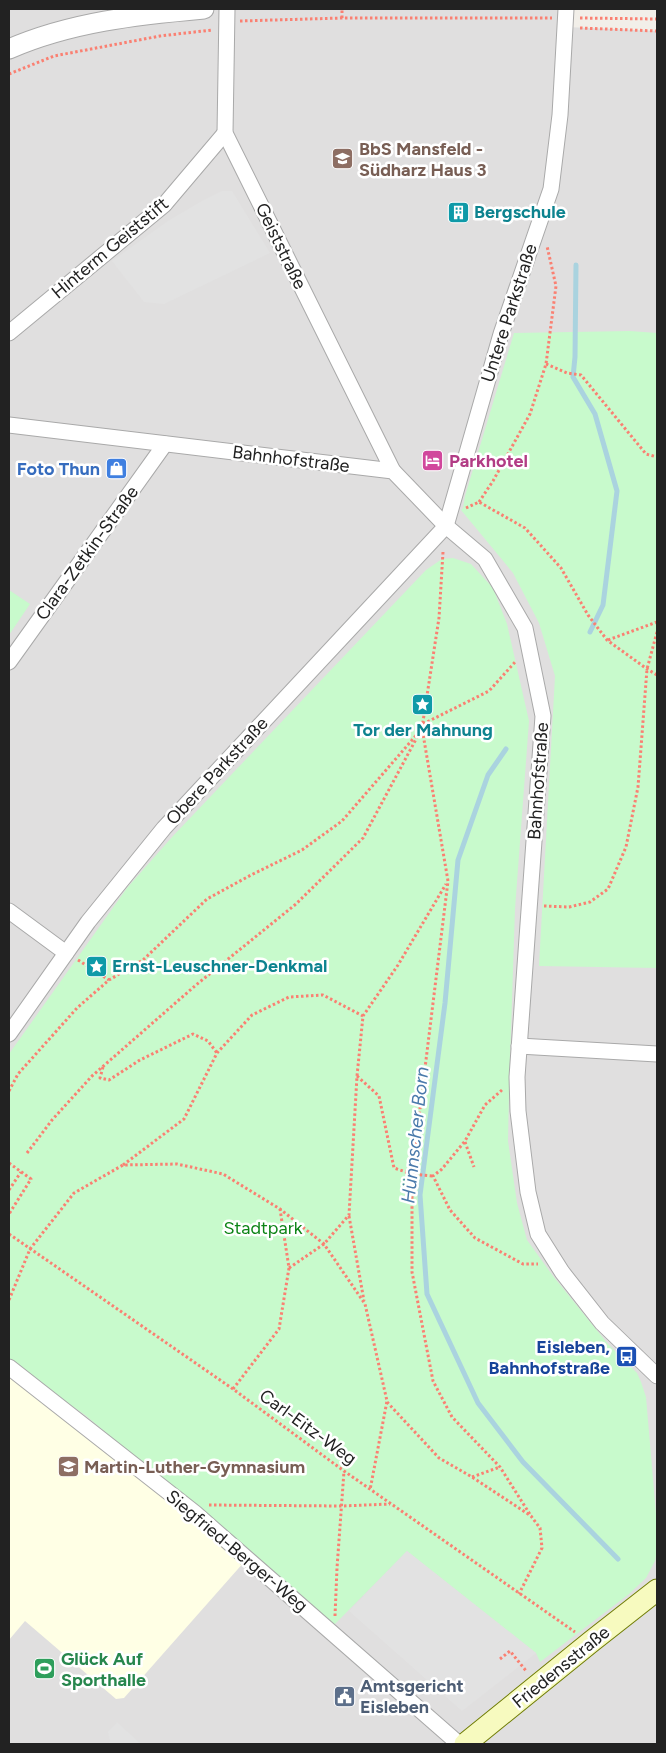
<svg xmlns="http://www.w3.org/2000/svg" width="666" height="1753" viewBox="0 0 666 1753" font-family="Figtree,sans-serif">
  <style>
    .residential { fill: #e0dfdf }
    .education { fill: #ffffe5 }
    .park { fill: #c8facc }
    .parking { fill: #e2e2e2 }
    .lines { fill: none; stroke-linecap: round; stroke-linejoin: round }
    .stream { stroke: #aad3df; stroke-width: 5 }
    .minor-casing { stroke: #a9a9a9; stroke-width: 17 }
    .tertiary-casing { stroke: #a9a9a9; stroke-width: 21 }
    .secondary-casing { stroke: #707d05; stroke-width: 23 }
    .path { stroke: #fa8072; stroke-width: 3; stroke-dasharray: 2.5 2.5; stroke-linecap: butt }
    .minor { stroke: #fff; stroke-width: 15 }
    .tertiary { stroke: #fff; stroke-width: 19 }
    .secondary { stroke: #f7fabf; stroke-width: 21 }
    .labels { text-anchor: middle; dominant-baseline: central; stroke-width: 5; stroke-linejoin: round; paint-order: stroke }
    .education-label { font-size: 18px; font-weight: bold; fill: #785e54; stroke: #fff; text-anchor: start }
    .culture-label { font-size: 18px; font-weight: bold; fill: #0d838f; stroke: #fff; text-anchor: start }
    .street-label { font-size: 18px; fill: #222; stroke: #fff }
    .hotel-label { font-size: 18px; font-weight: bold; fill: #b23c85; stroke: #fff; text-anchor: start }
    .shop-label { font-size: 18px; font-weight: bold; fill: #366cbe; stroke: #fff; text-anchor: end }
    .park-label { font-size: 18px; fill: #0c8416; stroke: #fff }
    .transit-label { font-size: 18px; font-weight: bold; fill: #164399; stroke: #fff; text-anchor: end }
    .leisure-label { font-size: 18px; font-weight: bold; fill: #27864d; stroke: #fff; text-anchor: start }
    .service-label { font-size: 18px; font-weight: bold; fill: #4e5e75; stroke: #fff; text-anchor: start }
    .water-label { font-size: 19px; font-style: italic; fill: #4a7aab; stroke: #fff }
  </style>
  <rect width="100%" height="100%" fill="#f2efe9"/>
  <!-- residential -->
  <path class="residential" d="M9,9H566V27L657,31V1744H9Z"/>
  <!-- education -->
  <path class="education" d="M9,1373L245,1561L124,1698L116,1699L25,1621L9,1640Z"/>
  <!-- park -->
  <g class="park">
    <path d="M630,331L657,333V968L539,966L555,676L539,623L513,573L461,510L463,508L465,496L514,333Z"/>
    <path d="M453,558L471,564L493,588L507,624L529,721L515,909L509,1091L508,1141L517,1203L527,1240L553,1276L608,1344L637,1373L641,1382L646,1397L657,1526V1551L655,1561L646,1578L629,1594L540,1662L536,1653L407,1551L333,1626L266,1567L85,1415L9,1363V1054L127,888L173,836L426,570L442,559Z"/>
    <path d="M9,590L30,604L9,635Z"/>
  </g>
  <!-- parking -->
  <g class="parking">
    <path d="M222,191H232L270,253L164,304L144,302L112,261L168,221L202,201Z"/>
    <path d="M407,1551L536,1653L462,1711L349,1611Z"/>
    <path d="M117,1722L141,1744H108L110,1741L108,1732Z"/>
  </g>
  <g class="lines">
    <!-- stream -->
    <g class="stream">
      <path d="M576,265L575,357L573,377L595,414L617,491L603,605L590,632"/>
      <path d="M506,749L488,775L458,860L445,1003L420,1195L427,1294L478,1403L523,1462L618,1559"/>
    </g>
    <defs>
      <g id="minor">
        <path d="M227,9L225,133L393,471"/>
        <path d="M9,333L164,205L225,133"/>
        <path d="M9,425L393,471L446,526L485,559L525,628L543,716L517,1077L518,1111L528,1192L538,1234L562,1272L602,1323L657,1376"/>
        <path d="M9,662L165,444"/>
        <path d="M9,911L66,953"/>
        <path d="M9,1034L88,922L164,828L446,526L501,334L551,189L560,115L566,9"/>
        <path d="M519,1046L657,1054"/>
        <path d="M9,1367L195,1513L459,1744"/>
      </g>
      <path id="tertiary" d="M9,49C71,22 137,15 204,9"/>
      <path id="secondary" d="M465,1744L592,1641L657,1590"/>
    </defs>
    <!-- minor casing -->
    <use href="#minor" class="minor-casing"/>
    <!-- tertiary casing -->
    <use href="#tertiary" class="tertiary-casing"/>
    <!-- secondary casing -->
    <use href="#secondary" class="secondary-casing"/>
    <!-- path -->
    <g class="path">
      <path d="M342,18V9"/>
      <path d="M580,18L657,19"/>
      <path d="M240,21L342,18H552"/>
      <path d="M580,28L657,31"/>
      <path d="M9,74L54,56L160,36L212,30"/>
      <path d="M546,364L567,373L581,375L646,454L657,457"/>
      <path d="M479,502L493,481L530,414L546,364L556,286L547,246"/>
      <path d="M466,508L479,502L525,528L561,568L588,615L607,640L647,669L657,675"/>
      <path d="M443,552L439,618L422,728L448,881L412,1174V1272L433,1381L452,1417L500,1467L531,1516"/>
      <path d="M608,640L657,622"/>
      <path d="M423,724L489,691L516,661"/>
      <path d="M544,906L569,907L590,902L608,889L626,847L638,787L647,669L657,632"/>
      <path d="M78,960L109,980"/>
      <path d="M103,1067L100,1078L109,1080L140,1060L193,1034L208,1041L217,1053"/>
      <path d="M357,1076L379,1096L394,1168L412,1174L433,1176"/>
      <path d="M502,1090L485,1105L465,1141L442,1169L433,1176L450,1210L475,1238L523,1264H538"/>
      <path d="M9,1091L18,1074L77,1008L109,980L143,960L207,899L251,875L302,850L342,821L419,732"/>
      <path d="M465,1142L474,1167"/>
      <path d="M27,1153L52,1120L92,1076L196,985L296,904L363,838L422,728"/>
      <path d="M9,1163L31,1179L9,1214"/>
      <path d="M123,1165L184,1119L217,1053L252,1015L289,997L323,995L363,1016"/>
      <path d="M9,1190L21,1172"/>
      <path d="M349,1216L364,1301"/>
      <path d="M9,1234L233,1389L344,1471L575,1632"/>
      <path d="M289,1268L324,1244L349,1215L357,1076L363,1016L398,965L446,884"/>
      <path d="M9,1300L30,1249L74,1193L123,1165L177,1164L223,1174L280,1209L324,1244L365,1304L387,1401L370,1490"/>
      <path d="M233,1389L279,1329L289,1268L280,1209"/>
      <path d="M387,1402L439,1458L472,1477L531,1516L540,1528L542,1548L519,1594"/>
      <path d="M472,1477L500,1467"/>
      <path d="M209,1505L342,1506L390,1504"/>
      <path d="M335,1616L337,1568L344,1471"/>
      <path d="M500,1659L510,1651L527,1672"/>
    </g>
    <!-- minor -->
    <use href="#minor" class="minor"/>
    <!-- tertiary -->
    <use href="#tertiary" class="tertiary"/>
    <!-- secondary -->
    <use href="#secondary" class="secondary"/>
  </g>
  <!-- icons -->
  <defs>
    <symbol id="school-square" viewBox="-11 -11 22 22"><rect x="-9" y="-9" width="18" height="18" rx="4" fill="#8d6e63" stroke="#fff"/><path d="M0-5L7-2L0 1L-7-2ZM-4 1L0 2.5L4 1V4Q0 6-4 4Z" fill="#fff"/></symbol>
    <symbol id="building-square" viewBox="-11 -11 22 22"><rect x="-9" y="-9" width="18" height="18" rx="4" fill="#0f9aa8" stroke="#fff"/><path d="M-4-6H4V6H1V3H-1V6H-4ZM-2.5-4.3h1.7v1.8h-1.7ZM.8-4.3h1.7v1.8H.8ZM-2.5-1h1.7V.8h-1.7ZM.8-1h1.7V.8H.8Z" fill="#fff"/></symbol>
    <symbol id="hotel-square" viewBox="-11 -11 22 22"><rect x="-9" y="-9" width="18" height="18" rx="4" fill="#d1479c" stroke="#fff"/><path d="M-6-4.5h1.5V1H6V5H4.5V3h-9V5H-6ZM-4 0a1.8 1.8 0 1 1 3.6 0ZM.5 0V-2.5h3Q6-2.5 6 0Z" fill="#fff"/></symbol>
    <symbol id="shop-square" viewBox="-11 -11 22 22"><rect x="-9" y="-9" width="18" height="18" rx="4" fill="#3f7fe0" stroke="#fff"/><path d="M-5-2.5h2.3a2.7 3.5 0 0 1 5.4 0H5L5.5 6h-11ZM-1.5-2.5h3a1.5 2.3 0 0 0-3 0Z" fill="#fff"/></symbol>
    <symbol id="sight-square" viewBox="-11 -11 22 22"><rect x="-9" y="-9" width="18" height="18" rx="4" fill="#0f9aa8" stroke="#fff"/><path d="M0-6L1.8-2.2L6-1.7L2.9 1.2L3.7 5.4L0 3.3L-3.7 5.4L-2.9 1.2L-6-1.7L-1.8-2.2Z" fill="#fff"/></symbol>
    <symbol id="bus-square" viewBox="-11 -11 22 22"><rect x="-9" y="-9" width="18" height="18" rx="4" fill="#1a4fb4" stroke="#fff"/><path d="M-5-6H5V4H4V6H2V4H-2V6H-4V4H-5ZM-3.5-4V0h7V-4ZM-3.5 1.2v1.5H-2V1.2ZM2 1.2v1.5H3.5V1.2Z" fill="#fff"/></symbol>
    <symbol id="stadium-square" viewBox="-11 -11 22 22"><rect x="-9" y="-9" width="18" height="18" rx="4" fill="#2e9e5b" stroke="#fff"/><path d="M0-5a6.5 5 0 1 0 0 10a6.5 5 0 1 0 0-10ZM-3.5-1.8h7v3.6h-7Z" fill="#fff"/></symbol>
    <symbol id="civic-square" viewBox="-11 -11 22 22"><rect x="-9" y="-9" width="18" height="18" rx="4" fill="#5c6f8a" stroke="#fff"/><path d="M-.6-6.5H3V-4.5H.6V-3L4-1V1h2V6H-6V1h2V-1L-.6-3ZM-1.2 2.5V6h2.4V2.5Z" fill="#fff"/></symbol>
  </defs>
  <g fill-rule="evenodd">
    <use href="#school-square" x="330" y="146" width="25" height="25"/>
    <use href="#building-square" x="446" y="200" width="25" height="25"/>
    <use href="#hotel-square" x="420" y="448" width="25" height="25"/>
    <use href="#shop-square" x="104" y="456" width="25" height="25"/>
    <use href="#sight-square" x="410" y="692" width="25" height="25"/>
    <use href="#sight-square" x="84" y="954" width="25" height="25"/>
    <use href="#bus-square" x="614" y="1344" width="25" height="25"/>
    <use href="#school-square" x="56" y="1454" width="25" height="25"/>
    <use href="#stadium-square" x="32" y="1656" width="25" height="25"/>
    <use href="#civic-square" x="332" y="1684" width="25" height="25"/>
  </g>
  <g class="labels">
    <!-- education labels -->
    <g class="education-label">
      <text x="359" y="149">BbS Mansfeld -<tspan x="359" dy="21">Südharz Haus 3</tspan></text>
      <text x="84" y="1467">Martin-Luther-Gymnasium</text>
    </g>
    <!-- culture labels -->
    <g class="culture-label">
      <text x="474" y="212">Bergschule</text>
      <text x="423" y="730" text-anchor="middle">Tor der Mahnung</text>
      <text x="112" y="966">Ernst-Leuschner-Denkmal</text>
    </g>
    <!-- street labels -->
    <g class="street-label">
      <text transform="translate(281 246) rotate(64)">Geiststraße</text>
      <text transform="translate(110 248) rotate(-40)">Hinterm Geiststift</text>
      <text transform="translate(509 313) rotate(-72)">Untere Parkstraße</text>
      <text transform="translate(291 459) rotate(7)">Bahnhofstraße</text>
      <text transform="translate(87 553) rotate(-54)">Clara-Zetkin-Straße</text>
      <text transform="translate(217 771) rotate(-47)">Obere Parkstraße</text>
      <text transform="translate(538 781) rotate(-86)">Bahnhofstraße</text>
      <text transform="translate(308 1427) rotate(36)">Carl-Eitz-Weg</text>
      <text transform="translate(237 1551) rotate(40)">Siegfried-Berger-Weg</text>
      <text transform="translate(561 1667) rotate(-39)">Friedensstraße</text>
    </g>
    <!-- hotel labels -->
    <g class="hotel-label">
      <text x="449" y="461">Parkhotel</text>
    </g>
    <!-- shop labels -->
    <g class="shop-label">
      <text x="100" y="469">Foto Thun</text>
    </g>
    <!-- park labels -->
    <g class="park-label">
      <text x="263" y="1228">Stadtpark</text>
    </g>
    <!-- transit labels -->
    <g class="transit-label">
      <text x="610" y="1347">Eisleben,<tspan x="610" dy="21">Bahnhofstraße</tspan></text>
    </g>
    <!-- leisure labels -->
    <g class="leisure-label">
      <text x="61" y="1659">Glück Auf<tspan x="61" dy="21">Sporthalle</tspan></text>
    </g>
    <!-- service labels -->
    <g class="service-label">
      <text x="360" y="1686">Amtsgericht<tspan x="360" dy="21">Eisleben</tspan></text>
    </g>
    <!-- water labels -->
    <g class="water-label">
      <text transform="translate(415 1135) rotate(-84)">Hünnscher Born</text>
    </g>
  </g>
  <!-- border -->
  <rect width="666" height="1753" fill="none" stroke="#222222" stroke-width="20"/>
</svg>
